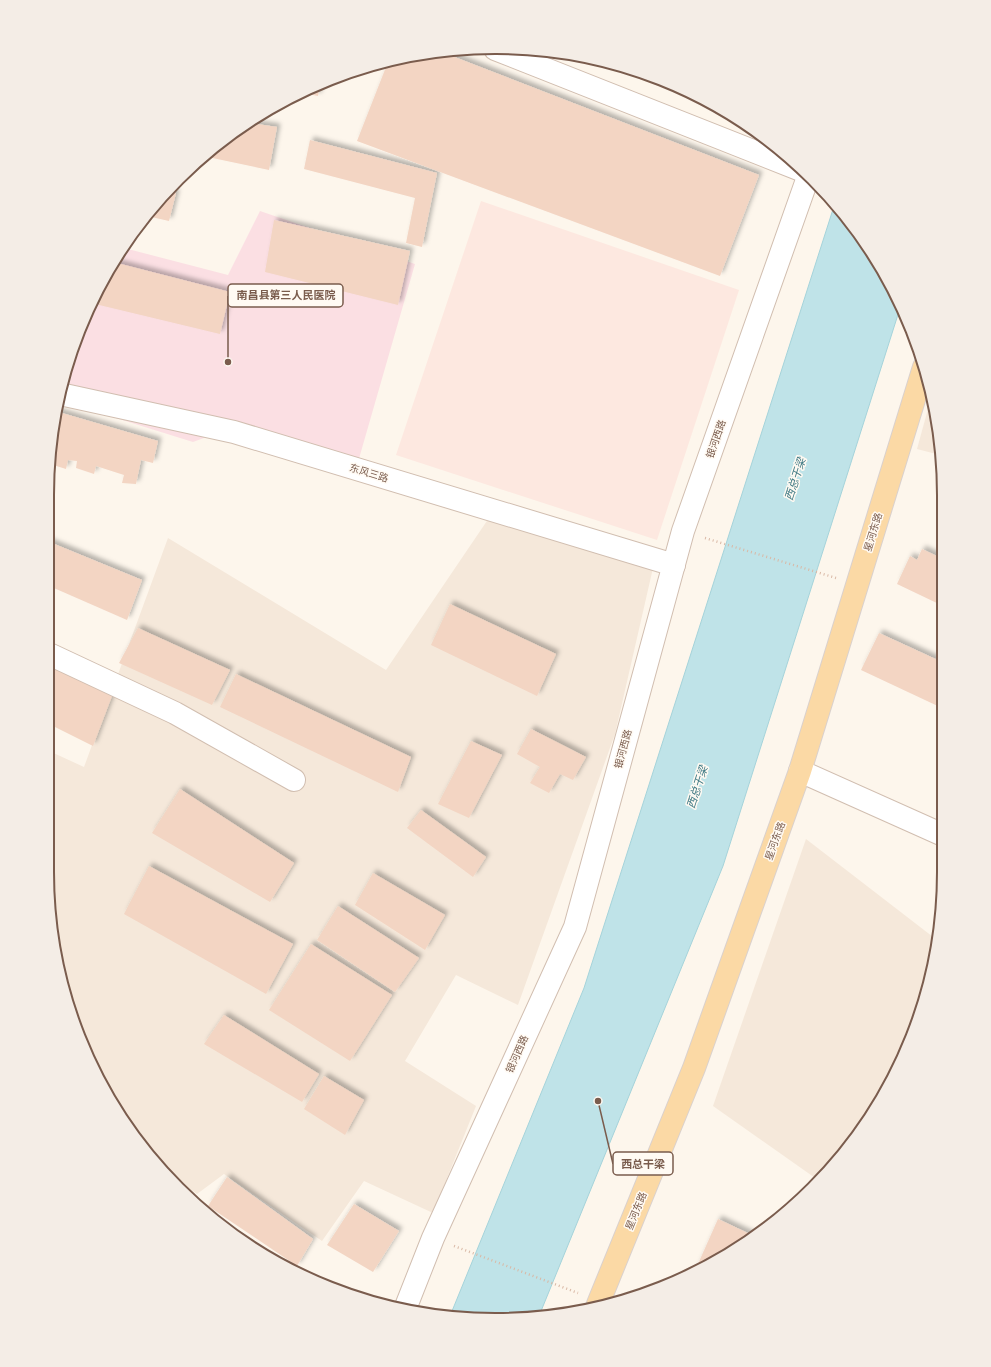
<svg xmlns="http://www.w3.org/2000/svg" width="991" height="1367" viewBox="0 0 991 1367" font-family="'DM Sans','Noto Sans SC',sans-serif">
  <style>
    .residential { fill: #f5e8da }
    .commercial { fill: #fde8e0 }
    .medical { fill: #fbdfe3 }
    .water { fill: #bfe3e8; stroke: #a5d3da }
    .building { fill: #f3d5c3; filter: url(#shadow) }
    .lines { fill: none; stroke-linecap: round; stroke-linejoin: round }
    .minor-casing { stroke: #d1beb0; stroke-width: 24 }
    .major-casing { stroke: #dad1cd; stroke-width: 24 }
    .path { stroke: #d9b8a5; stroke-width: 2.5; stroke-dasharray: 1 3; stroke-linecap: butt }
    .minor { stroke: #fff; stroke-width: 22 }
    .major { stroke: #fbd9a5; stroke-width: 22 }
    .labels { text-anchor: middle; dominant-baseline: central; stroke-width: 3; stroke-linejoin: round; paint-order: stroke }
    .street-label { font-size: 10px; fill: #7a5c4d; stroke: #fffaf3 }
    .water-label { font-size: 11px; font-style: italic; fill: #437c86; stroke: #fffaf3 }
    .rim { fill: none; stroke: #7a5c4d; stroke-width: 2 }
    .leader { fill: none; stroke: #7a5c4d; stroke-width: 1.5 }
    .callout-dot { fill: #7a5c4d; stroke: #fffaf3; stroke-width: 1.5 }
    .callout { fill: #fffaf3; stroke: #7a5c4d; stroke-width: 1.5 }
    .callout-label { font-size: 11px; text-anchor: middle; font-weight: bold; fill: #7a5c4d }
  </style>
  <defs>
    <filter id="shadow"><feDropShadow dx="3.5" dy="-3.5" stdDeviation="2" flood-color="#0004"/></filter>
  </defs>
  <rect width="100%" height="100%" fill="#fdf6ec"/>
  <!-- residential -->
  <g class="residential">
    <path d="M931,398L940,437V455L917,449Z"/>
    <path d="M493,512L653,568L615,734L518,1005L456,975L405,1061L476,1106L433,1213L364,1181L322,1241L224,1174L197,1194L171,1176L122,1120L81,1043L62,988L47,871V750L84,767L168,538L386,670Z"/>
    <path d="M806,839L937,940L929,987L898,1070L851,1145L818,1180L713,1106Z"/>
  </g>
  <!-- commercial -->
  <path class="commercial" d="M481,201L739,290L657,540L396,455Z"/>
  <!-- medical -->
  <path class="medical" d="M260,211L415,264L358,462L231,428L193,442L58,400L81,324L107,271L124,248L228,275Z"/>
  <!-- water -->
  <path class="water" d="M835,203L898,297L901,305L723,866L539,1316H450L584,988Z"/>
  <!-- building -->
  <g class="building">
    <path d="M439,51L759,175L720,276L357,141L388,62Z"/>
    <path d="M585,58L612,62L694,93L718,108Z"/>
    <path d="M320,85L318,96L303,93Z"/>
    <path d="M250,123L277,127L269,170L203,156Z"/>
    <path d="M310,140L437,173L422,247L406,243L415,198L304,169Z"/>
    <path d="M167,191L176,193L169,221L147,216Z"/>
    <path d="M274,220L410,251L398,305L265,272Z"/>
    <path d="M113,262L230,292L220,334L91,303Z"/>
    <path d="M55,411L158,441L153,463L141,460L136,484L122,483L124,475L96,466L94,474L76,468L77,461L68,460L66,469L50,464Z"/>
    <path d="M47,541L142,580L127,620L47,585Z"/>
    <path d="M922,549L941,558V605L897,584L910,556L917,560Z"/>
    <path d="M450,604L556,654L537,696L431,645Z"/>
    <path d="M138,628L230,670L212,705L119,663Z"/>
    <path d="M879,633L942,662V708L861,670Z"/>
    <path d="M47,663L112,696L93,746L47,723Z"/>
    <path d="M236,674L411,757L398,792L220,707Z"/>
    <path d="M531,729L586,757L573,780L560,774L549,793L530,783L540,767L517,754Z"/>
    <path d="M471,741L502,755L469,818L438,804Z"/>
    <path d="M180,789L294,863L270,902L152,833Z"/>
    <path d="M421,810L486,857L473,877L407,828Z"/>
    <path d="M149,866L293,944L266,994L124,914Z"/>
    <path d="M373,873L445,915L425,950L355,905Z"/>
    <path d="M338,906L419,958L395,992L317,940Z"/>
    <path d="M311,944L392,995L350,1061L269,1010Z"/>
    <path d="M224,1015L319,1074L302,1102L204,1044Z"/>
    <path d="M324,1076L364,1100L345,1135L304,1109Z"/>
    <path d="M227,1177L313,1239L297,1266L208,1206Z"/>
    <path d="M354,1204L399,1231L373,1272L327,1245Z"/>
    <path d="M718,1219L754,1236L720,1260L694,1273Z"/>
  </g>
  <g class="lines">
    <defs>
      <g id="minor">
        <path d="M495,49L801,170"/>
        <path d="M60,394L234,432L674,565"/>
        <path d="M47,653L175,713L294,780"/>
        <path d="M800,771L943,835"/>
        <path d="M405,1309L433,1238L575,927L683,531L808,177"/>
      </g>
      <path id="major" d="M598,1304L694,1068L800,771L924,367"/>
    </defs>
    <!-- minor casing -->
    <use href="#minor" class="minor-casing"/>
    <!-- major casing -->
    <use href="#major" class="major-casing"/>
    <!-- path -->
    <g class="path">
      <path d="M705,538L836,578"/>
      <path d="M454,1246L578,1293"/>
    </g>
    <!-- minor -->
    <use href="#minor" class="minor"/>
    <!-- major -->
    <use href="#major" class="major"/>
  </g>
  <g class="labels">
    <!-- street labels -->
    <g class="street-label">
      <text transform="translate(716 439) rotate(-71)">银河西路</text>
      <text transform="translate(369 473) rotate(17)">东风三路</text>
      <text transform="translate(873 532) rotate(-73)">星河东路</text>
      <text transform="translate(623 749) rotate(-75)">银河西路</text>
      <text transform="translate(775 841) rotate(-70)">星河东路</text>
      <text transform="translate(517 1054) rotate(-66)">银河西路</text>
      <text transform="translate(636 1211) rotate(-68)">星河东路</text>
    </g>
    <!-- water labels -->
    <g class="water-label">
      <text transform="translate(795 479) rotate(-72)">西总干梁</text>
      <text transform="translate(697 787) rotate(-72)">西总干梁</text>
    </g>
  </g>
  <!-- crop -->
  <path d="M0 0H991V1367H0ZM495 54H496A441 441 0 0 1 937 495V872A441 441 0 0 1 496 1313H495A441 441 0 0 1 54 872V495A441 441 0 0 1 495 54Z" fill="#f4ede6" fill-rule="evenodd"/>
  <path class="rim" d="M495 54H496A441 441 0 0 1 937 495V872A441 441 0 0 1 496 1313H495A441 441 0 0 1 54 872V495A441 441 0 0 1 495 54Z"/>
  <!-- callouts -->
  <path class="leader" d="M228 362L228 296M598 1101L613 1164"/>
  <g class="callout-dot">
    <circle cx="228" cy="362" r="4"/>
    <circle cx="598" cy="1101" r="4"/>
  </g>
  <g class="callout">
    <rect x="228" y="284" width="115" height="23" rx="4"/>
    <rect x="613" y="1152" width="60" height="23" rx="4"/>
  </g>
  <g class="callout-label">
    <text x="286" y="299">南昌县第三人民医院</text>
    <text x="643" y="1168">西总干梁</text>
  </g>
</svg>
